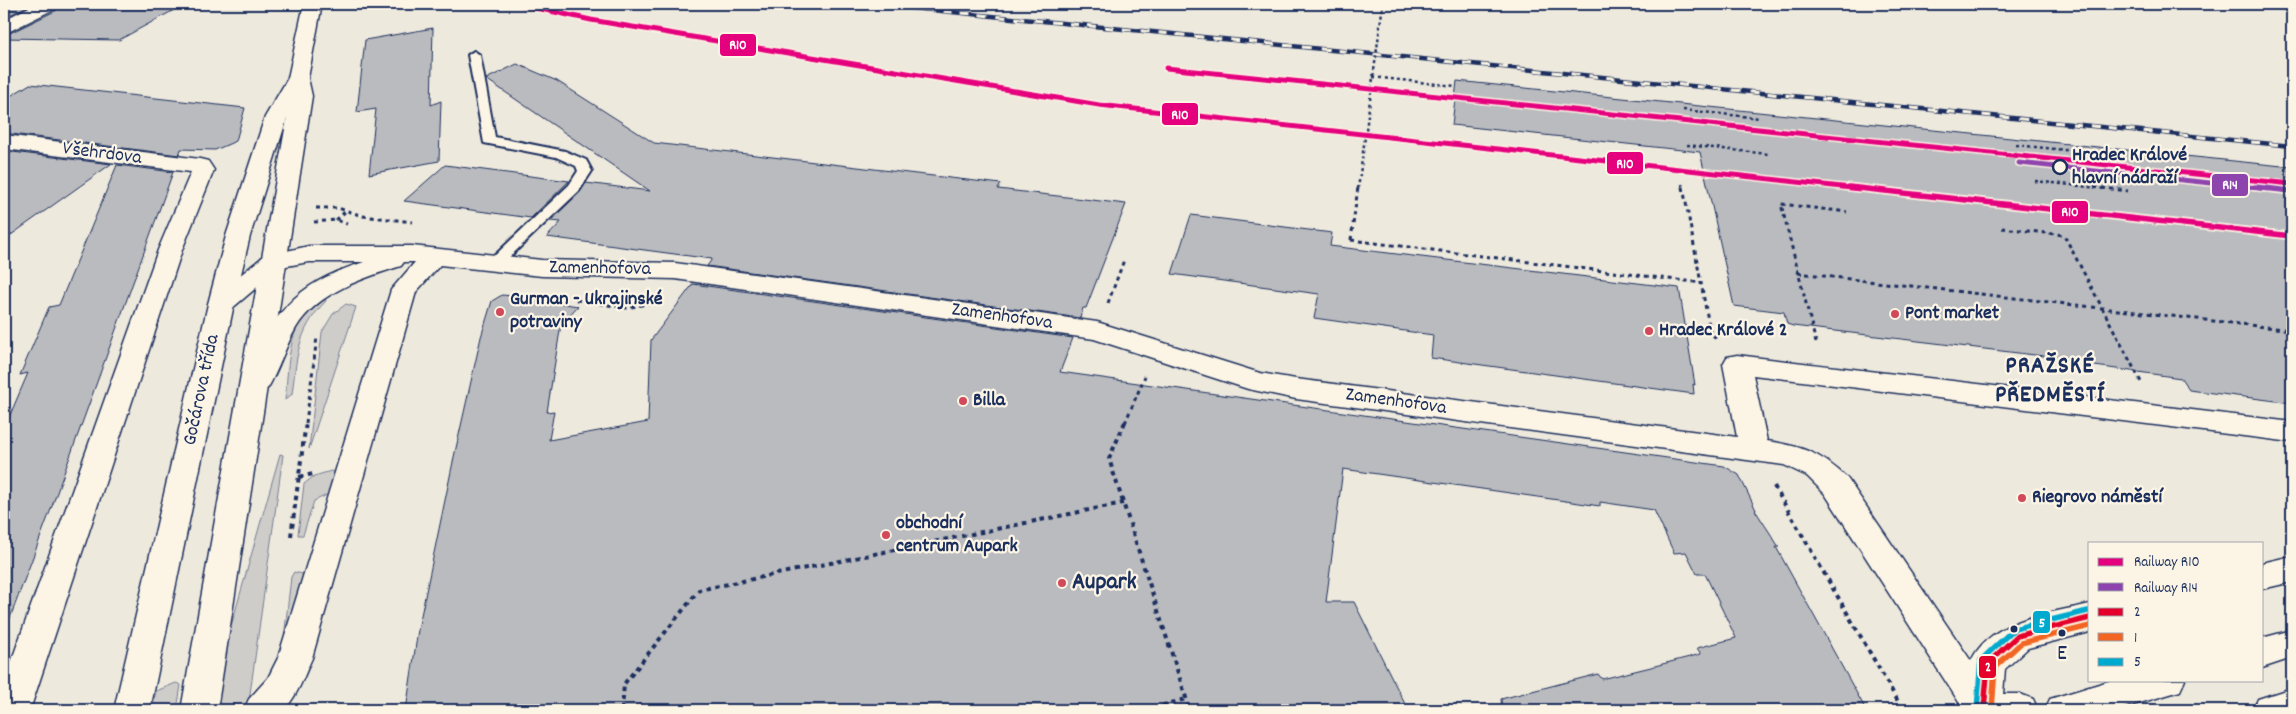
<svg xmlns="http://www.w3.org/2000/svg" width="2296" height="714" viewBox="0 0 2296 714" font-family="Dekko,sans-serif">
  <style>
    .green { fill: #cfcdca; stroke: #757e94 }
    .building { fill: #babbbe; stroke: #1b2f5e }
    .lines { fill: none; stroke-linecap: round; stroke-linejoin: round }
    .lane-casing { stroke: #1b2f5e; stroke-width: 4 }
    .street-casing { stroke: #1b2f5e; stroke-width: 3 }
    .secondary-casing { stroke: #1b2f5e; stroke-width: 3 }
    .path-far2 { stroke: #1b2f5e; stroke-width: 2.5; stroke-dasharray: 3 3; stroke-linecap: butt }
    .path-far1 { stroke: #1b2f5e; stroke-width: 3; stroke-dasharray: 4 4; stroke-linecap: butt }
    .path { stroke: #1b2f5e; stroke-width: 4; stroke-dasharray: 4.5 4.5; stroke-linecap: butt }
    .lane { fill: #fcf5e5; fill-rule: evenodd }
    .street { fill: #fcf5e5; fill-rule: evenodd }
    .secondary { fill: #fcf5e5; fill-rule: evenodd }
    .rail-casing { stroke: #1b2f5e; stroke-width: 4.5 }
    .rail { stroke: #fcf5e5; stroke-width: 3; stroke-dasharray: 9; stroke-linecap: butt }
    .path-bridge-far1 { stroke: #1b2f5e; stroke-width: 2.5; stroke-dasharray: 3 3; stroke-linecap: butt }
    .path-bridge { stroke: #1b2f5e; stroke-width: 3; stroke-dasharray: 4 4; stroke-linecap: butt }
    .bus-1-casing { stroke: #fcf5e5; stroke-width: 9 }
    .bus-2-casing { stroke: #fcf5e5; stroke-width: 9 }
    .bus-3-casing { stroke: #fcf5e5; stroke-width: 9 }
    .bus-1 { stroke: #e4002b; stroke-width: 5.5 }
    .bus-2 { stroke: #f26522; stroke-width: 5.5 }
    .bus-3 { stroke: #00a9ce; stroke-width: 5.5 }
    .rail-1-far1-casing { stroke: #fcf5e5; stroke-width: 8 }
    .rail-1-casing { stroke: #fcf5e5; stroke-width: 9 }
    .rail-2-far1-casing { stroke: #fcf5e5; stroke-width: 8 }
    .rail-2-casing { stroke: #fcf5e5; stroke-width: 9 }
    .rail-1-far1 { stroke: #e5007d; stroke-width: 5 }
    .rail-1 { stroke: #e5007d; stroke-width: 5.5 }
    .rail-2-far1 { stroke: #8e44ad; stroke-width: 5 }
    .rail-2 { stroke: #8e44ad; stroke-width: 5.5 }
    .stop-dot { fill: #fcf5e5; stroke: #1b2f5e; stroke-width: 2.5 }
    .poi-dot { fill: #d1495b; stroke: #fcf5e5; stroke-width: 2 }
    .bus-dot { fill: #1b2f5e; stroke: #fcf5e5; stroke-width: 2 }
    .labels { text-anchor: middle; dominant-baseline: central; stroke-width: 4.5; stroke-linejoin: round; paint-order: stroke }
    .street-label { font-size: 20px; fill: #1b2f5e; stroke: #fcf5e5 }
    .stop-label { font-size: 20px; font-weight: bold; fill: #1b2f5e; stroke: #fcf5e5; text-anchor: start }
    .poi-label { font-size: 20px; font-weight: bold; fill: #1b2f5e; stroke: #fcf5e5; text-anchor: start }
    .near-bus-label { font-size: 22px; fill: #1b2f5e; stroke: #fcf5e5 }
    .near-poi-label { font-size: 24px; font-weight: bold; fill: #1b2f5e; stroke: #fcf5e5; text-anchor: start }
    .district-label { font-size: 25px; font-weight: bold; letter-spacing: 1px; fill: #1b2f5e; stroke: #fcf5e5 }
    .line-badge { stroke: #fcf5e5; stroke-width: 2 }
    .badge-label { font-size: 14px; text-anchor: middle; font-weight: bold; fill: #fff }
  </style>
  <rect width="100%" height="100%" fill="#eee9dd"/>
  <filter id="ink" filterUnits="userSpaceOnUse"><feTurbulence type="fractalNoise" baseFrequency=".02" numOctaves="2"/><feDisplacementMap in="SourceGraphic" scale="10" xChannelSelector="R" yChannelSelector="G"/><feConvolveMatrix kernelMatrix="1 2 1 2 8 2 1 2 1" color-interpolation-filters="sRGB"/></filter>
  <g filter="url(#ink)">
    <!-- green -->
    <g class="green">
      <path d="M323,298L326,300L325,302C297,331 297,357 292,394L285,400C288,375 287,343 301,320C306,312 315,305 323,298Z"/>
      <path d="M346,304L356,307L309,449L322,332L333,314Z"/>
      <path d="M280,454L283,455L249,701L239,710H214L224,651Z"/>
      <path d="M331,471L336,472L329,494L314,501L303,535H298L304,484L314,476Z"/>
      <path d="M294,572L306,575L283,647L291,577Z"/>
      <path d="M176,683L181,685L177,710H152L156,691Z"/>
    </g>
    <!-- building -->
    <g class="building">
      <path d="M4,4H31L4,18Z"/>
      <path d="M60,4H185L119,40L4,38V36L57,10Z"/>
      <path d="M433,28L431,105L441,101L439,161L369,174L376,109L357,112L365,40Z"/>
      <path d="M517,64L557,81L654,143L1001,184L998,189L1126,204L1086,308H1083L1080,318L707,266L712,259L547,237L561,222L550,221L580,192L586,183L650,191L486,79Z"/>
      <path d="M1457,81L2292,167V403L2189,390L2181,378L2095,366L2093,362L1793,326L1787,324L1784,312L1734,306L1700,152L1452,125Z"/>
      <path d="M30,84L245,108L236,141L215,150L181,149L179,155L4,133V100Z"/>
      <path d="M4,151L111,164L4,240Z"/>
      <path d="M117,165L173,172L51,509L7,626L4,625V429L28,373L20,375L49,307L59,305Z"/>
      <path d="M445,165L569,181L531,218L404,201Z"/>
      <path d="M1191,215L1332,233L1330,246L1679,288L1695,385L1693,384L1694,394L1431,358L1433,335L1314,318L1319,294L1172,274Z"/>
      <path d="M693,284L1073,338L1060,372L1724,466L1739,475L1756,510H1755L1779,547H1776L1866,710H1502L1501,699L1598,674L1602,679L1651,667L1701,654L1697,648L1736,638L1705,574H1697L1686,552L1674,553L1654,510L1600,502V506L1343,469L1326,602H1354L1408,710H406L418,630L454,457L481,337L492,301L502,295L513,296L578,306L561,324L547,412L554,411L549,440L648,422L651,340Z"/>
    </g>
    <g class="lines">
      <defs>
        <path id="lane" d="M474,51L480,55L495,137L565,151L586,160L592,171L579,191L500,266H490L488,263L490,260L569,185L578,171L576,166L556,157L484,143L468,55Z"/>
        <g id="street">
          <path d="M35,4H58L56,8L4,34V20Z"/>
          <path d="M4,135L200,159L208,161L214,170L182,250L30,710H4V682L158,250L191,172L4,149Z"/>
          <path d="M309,246H412L542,260L675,263L1097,322L1260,373L1296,379L1737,437L1723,364L1727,357L1737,355L2292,422V442L1753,375L1767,441C1802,446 1821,453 1847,478L1971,661C1992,618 2048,614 2090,604V632L2028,648L2005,669L2003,694H2020L2033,699L2038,710H1964L1825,494L1807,476L1784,465L1296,399L1248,389L1094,339L675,279L542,276L440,265L416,292L312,658C304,676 298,695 284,710H244L249,699L268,678L278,658L391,290L415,262H404L401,266C363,278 318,292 296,328C285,347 279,369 268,388L258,391L248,388L244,381C275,313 290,286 364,262H309L281,267L230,310L221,312L212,310L208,304L212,298L264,256Z"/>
          <path d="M2292,556V582L2262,589V563Z"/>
          <path d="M2292,630V658L2262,668V638Z"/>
          <path d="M2112,680H2185L2180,691L2116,710H2045L2050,699Z"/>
          <path d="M2292,688V710H2253L2258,699Z"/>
        </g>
        <path id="secondary" d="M304,4H322L308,78L312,96L217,710H181L287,118L250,236L234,304L150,710H114L208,304L226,236L265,117L288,78Z"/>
      </defs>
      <!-- lane casing -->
      <use href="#lane" class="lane-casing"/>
      <!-- street casing -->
      <use href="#street" class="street-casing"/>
      <!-- secondary casing -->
      <use href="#secondary" class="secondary-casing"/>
      <!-- path-far2 -->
      <g class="path-far2">
        <path d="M1373,77L1455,86"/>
        <path d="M1683,110L1760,118"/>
        <path d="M1687,145L1768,154"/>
        <path d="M2016,145L2104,154"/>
        <path d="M2035,181L2106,189"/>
        <path d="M1682,184L1683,189"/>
      </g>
      <!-- path-far1 -->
      <g class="path-far1">
        <path d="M1683,187L1710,331L1717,340"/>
        <path d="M2094,187L2128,191"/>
        <path d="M316,208H338L363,216L413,222"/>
        <path d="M336,220L347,210"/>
        <path d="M314,222L336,220L347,224"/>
        <path d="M2002,228L2064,235L2141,382"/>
        <path d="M1351,240L1702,283"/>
        <path d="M1798,273L2292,330"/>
        <path d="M576,300L627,308L656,302"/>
        <path d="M1108,303L1124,260"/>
        <path d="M1816,343L1781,204L1847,212"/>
        <path d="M306,423L317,337"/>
        <path d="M1125,423L1145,376"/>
      </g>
      <!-- path -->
      <g class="path">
        <path d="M1125,422L1109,459L1190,710"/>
        <path d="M299,477L313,474"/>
        <path d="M1774,486L1903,710"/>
        <path d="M291,536L306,422"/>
        <path d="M622,710L624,684L699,590L1123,503"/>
        <path d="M1145,710L1186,699"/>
      </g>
      <!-- lane -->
      <use href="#lane" class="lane"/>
      <!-- street -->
      <use href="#street" class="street"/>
      <!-- secondary -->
      <use href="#secondary" class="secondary"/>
      <defs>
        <path id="rail" d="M872,4L2292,146"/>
      </defs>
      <!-- rail casing -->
      <use href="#rail" class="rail-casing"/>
      <!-- rail -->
      <use href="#rail" class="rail"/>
      <!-- path-bridge-far1 -->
      <path class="path-bridge-far1" d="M1358,189L1383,4"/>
      <!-- path-bridge -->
      <path class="path-bridge" d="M1351,240L1358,187"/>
      <defs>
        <path id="bus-1" d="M1984,710L1988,663L2017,636L2090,618"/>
        <path id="bus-2" d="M1992,710L1995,667L2021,643L2090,626"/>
        <path id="bus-3" d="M1977,709L1981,660L2014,629L2088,611"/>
      </defs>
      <!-- bus-1 casing -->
      <use href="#bus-1" class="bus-1-casing"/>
      <!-- bus-2 casing -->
      <use href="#bus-2" class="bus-2-casing"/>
      <!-- bus-3 casing -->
      <use href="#bus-3" class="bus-3-casing"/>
      <!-- bus-1 -->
      <use href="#bus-1" class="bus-1"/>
      <!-- bus-2 -->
      <use href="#bus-2" class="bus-2"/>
      <!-- bus-3 -->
      <use href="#bus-3" class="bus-3"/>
      <defs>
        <g id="rail-1-far1">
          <path d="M518,4L591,20L1099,105L1860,189"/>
          <path d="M1166,68L2292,184"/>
        </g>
        <path id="rail-1" d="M1849,187L2292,236"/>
        <path id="rail-2-far1" d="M2019,163L2268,189"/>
        <path id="rail-2" d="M2255,187L2291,191"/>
      </defs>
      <!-- rail-1-far1 casing -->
      <use href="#rail-1-far1" class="rail-1-far1-casing"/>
      <!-- rail-1 casing -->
      <use href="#rail-1" class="rail-1-casing"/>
      <!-- rail-2-far1 casing -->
      <use href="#rail-2-far1" class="rail-2-far1-casing"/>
      <!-- rail-2 casing -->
      <use href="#rail-2" class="rail-2-casing"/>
      <!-- rail-1-far1 -->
      <use href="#rail-1-far1" class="rail-1-far1"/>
      <!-- rail-1 -->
      <use href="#rail-1" class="rail-1"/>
      <!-- rail-2-far1 -->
      <use href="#rail-2-far1" class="rail-2-far1"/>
      <!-- rail-2 -->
      <use href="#rail-2" class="rail-2"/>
    </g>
  </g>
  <!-- markers -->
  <circle class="stop-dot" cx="2060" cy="167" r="7"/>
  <g class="poi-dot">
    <circle cx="500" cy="312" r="5"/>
    <circle cx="1895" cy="314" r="5"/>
    <circle cx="1649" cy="331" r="5"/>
    <circle cx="963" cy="401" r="5"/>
    <circle cx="2022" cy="498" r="5"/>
    <circle cx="886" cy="535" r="5"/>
    <circle cx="1062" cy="583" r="5"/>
  </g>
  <g class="bus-dot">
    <circle cx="2014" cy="629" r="4.5"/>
    <circle cx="2062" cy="633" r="4.5"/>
  </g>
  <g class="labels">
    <!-- street labels -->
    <g class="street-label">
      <text transform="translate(102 154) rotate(7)">Všehrdova</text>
      <text transform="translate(600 269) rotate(1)">Zamenhofova</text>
      <text transform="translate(1002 317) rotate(8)">Zamenhofova</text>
      <text transform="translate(202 390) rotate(-78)">Gočárova třída</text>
      <text transform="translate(1396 402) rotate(8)">Zamenhofova</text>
    </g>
    <!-- stop labels -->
    <g class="stop-label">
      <text x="2072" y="156">Hradec Králové<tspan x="2072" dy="23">hlavní nádraží</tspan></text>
    </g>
    <!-- poi labels -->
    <g class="poi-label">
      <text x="510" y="300">Gurman - Ukrajinské<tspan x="510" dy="23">potraviny</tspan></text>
      <text x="1905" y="314">Pont market</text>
      <text x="1659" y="331">Hradec Králové 2</text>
      <text x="973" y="401">Billa</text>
      <text x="2032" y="498">Riegrovo náměstí</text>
      <text x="896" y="524">obchodní<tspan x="896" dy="23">centrum Aupark</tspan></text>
    </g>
    <!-- near-bus labels -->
    <g class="near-bus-label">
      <text x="2062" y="654">E</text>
    </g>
    <!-- near-poi labels -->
    <g class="near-poi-label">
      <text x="1072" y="583">Aupark</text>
    </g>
    <!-- district labels -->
    <g class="district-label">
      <text x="2050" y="367">PRAŽSKÉ<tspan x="2050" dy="29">PŘEDMĚSTÍ</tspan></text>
    </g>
  </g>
  <g class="line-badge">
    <rect x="719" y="33" width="38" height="24" rx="5" fill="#e5007d"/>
    <rect x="1161" y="102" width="38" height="24" rx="5" fill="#e5007d"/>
    <rect x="1606" y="151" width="38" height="24" rx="5" fill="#e5007d"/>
    <rect x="2211" y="173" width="38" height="24" rx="5" fill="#8e44ad"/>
    <rect x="2051" y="200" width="38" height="24" rx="5" fill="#e5007d"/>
    <rect x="2032" y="610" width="19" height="24" rx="5" fill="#00a9ce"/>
    <rect x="1978" y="655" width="19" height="24" rx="5" fill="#e4002b"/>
  </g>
  <g class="badge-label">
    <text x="738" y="49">R10</text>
    <text x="1180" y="119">R10</text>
    <text x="1625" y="168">R10</text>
    <text x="2230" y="189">R14</text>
    <text x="2070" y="216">R10</text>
    <text x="2042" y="627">5</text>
    <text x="1988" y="671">2</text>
  </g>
  <!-- margin -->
  <rect width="2296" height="714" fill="none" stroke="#fcf5e5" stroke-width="20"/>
  <rect x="10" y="10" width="2276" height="694" fill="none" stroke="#1b2f5e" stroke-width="2" filter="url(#ink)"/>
  <!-- legend -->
  <rect x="2088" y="542" width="175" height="140" fill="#fcf5e5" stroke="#a2a6af"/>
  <rect x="2098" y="558" width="25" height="8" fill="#e5007d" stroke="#a2a6af"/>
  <text x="2134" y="566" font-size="15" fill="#1b2f5e">Railway R10</text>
  <rect x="2098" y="583" width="25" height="8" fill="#8e44ad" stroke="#a2a6af"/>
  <text x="2134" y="592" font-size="15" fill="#1b2f5e">Railway R14</text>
  <rect x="2098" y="608" width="25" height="8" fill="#e4002b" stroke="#a2a6af"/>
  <text x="2134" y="616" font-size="15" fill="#1b2f5e">2</text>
  <rect x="2098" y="633" width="25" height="8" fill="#f26522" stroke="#a2a6af"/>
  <text x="2134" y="642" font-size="15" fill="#1b2f5e">1</text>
  <rect x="2098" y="658" width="25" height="8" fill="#00a9ce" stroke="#a2a6af"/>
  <text x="2134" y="666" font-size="15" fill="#1b2f5e">5</text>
</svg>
